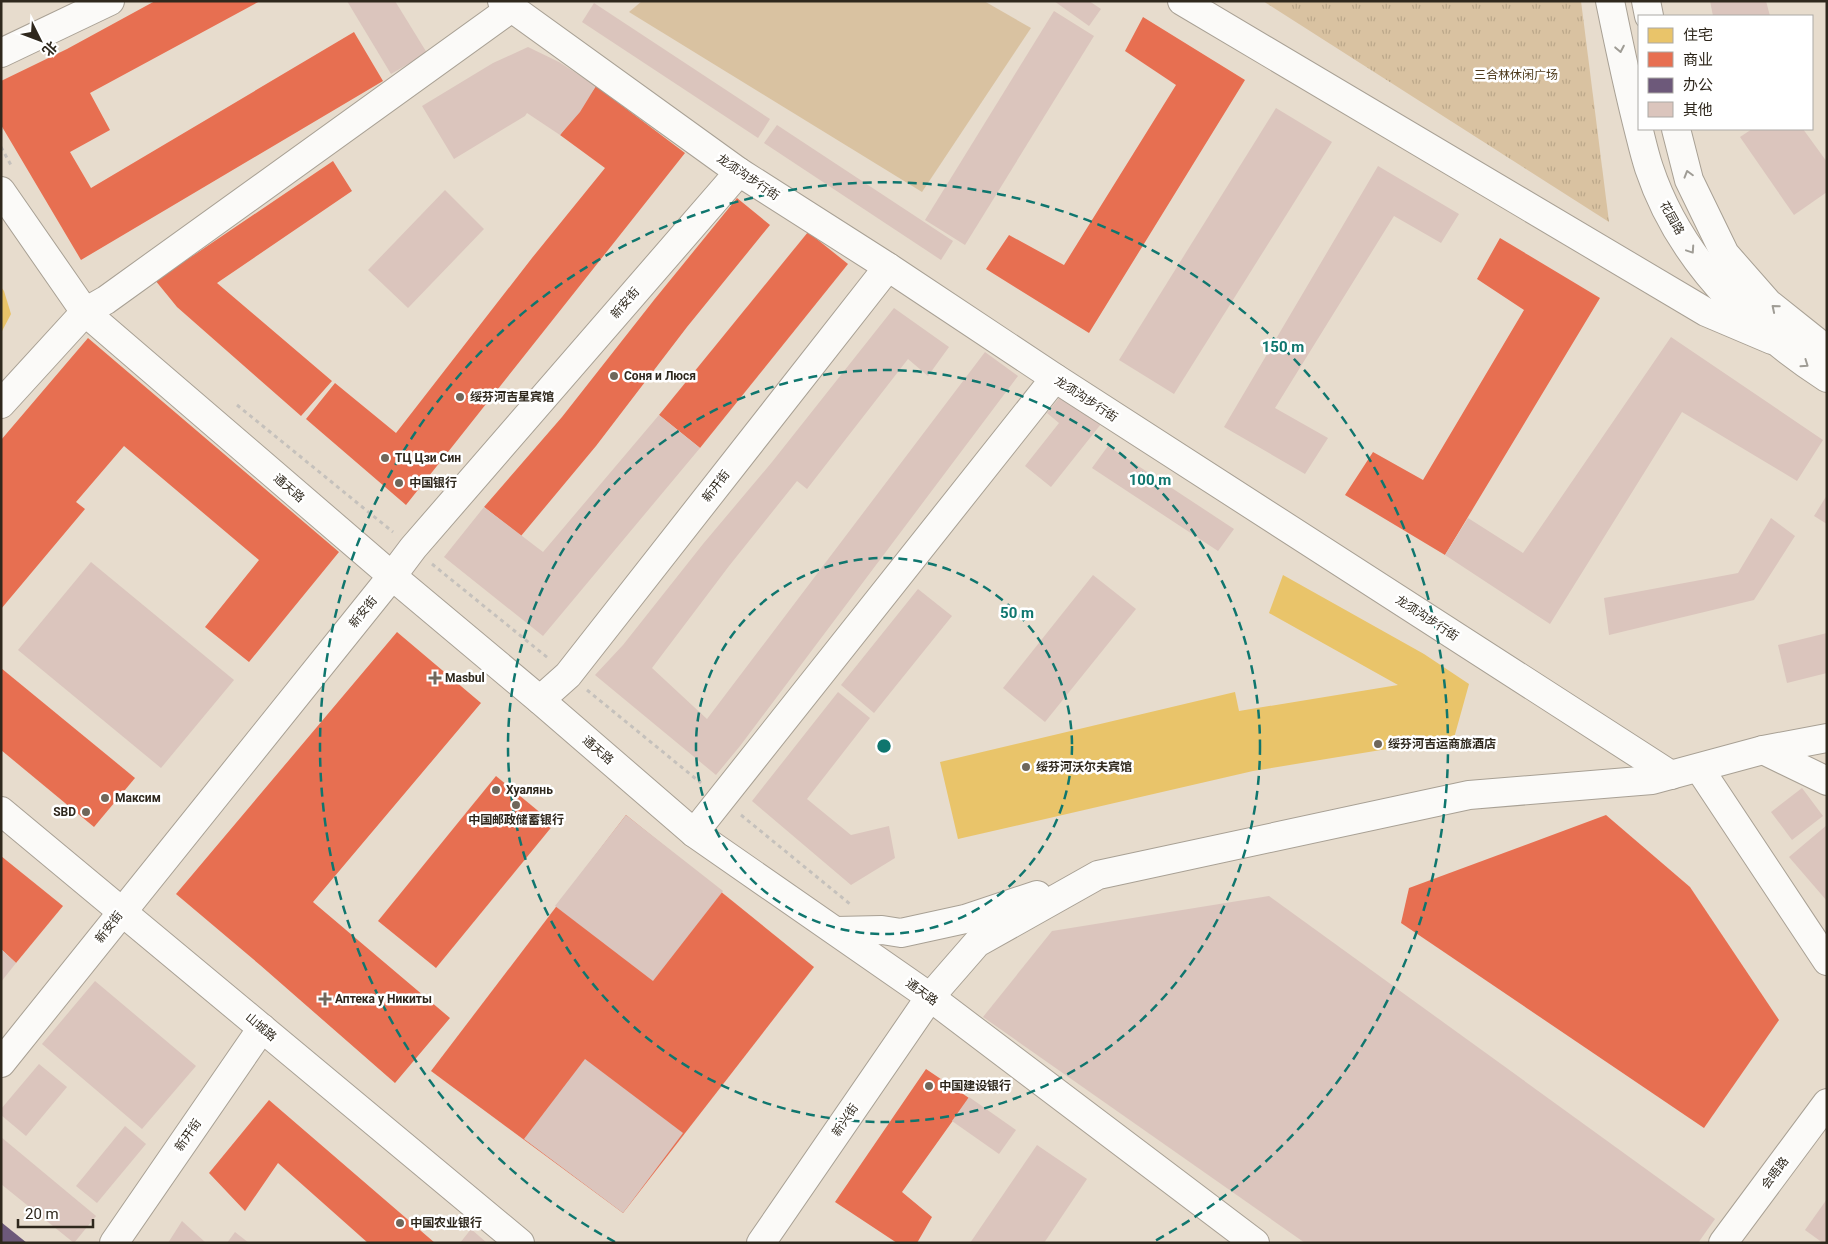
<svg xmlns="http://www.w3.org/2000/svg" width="1828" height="1244" viewBox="0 0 1828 1244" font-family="Roboto,'Noto Sans SC',sans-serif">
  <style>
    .park { fill: url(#park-tufts) }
    .pitch { fill: #d9c2a1 }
    .homes { fill: #e9c46a }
    .shops { fill: #e76f51 }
    .offices { fill: #6d597a }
    .building { fill: #dbc5bd }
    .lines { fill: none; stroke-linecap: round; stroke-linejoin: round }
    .street-casing { stroke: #a8a094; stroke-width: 30 }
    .secondary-casing { stroke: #a8a094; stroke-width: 30 }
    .path { stroke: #c5c1bc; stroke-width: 3; stroke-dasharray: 4 4; stroke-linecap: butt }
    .street { stroke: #fbfaf8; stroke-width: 28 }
    .secondary { stroke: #fbfaf8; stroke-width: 28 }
    .oneway { stroke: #9f9c95 }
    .ring { fill: none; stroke: #0f766e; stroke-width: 2.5; stroke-dasharray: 9 6 }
    .poi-dot { fill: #6f675b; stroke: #fff; stroke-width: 2 }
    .labels { text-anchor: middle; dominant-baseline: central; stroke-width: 5; stroke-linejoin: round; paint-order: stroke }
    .park-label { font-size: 12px; fill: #4d391a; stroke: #fff }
    .street-label { font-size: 12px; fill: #2f281d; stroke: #fff }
    .poi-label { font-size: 12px; font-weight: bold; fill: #2f281d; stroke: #fff; text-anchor: start }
    .centre { fill: #0f766e; stroke: #fff; stroke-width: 2.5 }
    .ring-label { font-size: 15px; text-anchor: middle; font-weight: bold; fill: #0f766e; stroke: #fff; stroke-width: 5; stroke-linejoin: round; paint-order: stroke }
  </style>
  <defs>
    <pattern id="park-tufts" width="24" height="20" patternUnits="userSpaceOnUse" patternTransform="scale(1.25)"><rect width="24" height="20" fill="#d9c2a1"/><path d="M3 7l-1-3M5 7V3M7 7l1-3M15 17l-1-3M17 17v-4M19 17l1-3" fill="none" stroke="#bba78a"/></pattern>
  </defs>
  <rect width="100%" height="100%" fill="#e7dccd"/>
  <!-- park -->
  <path class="park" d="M1263,1H1581L1609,222Z"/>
  <!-- pitch -->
  <path class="pitch" d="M642,1H984L1031,28L922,192L629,12Z"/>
  <!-- homes -->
  <g class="homes">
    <path d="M1,287L4,291L11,314L1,333Z"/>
    <path d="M1283,575L1424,654L1469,684L1454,738L1253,771L958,839L940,762L1235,692L1239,711L1398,685L1269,613Z"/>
  </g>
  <!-- shops -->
  <g class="shops">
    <path d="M155,1H260L90,93L110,130L70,152L91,188L354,32L383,81L81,260L1,125V81L67,49Z"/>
    <path d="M1143,17L1245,80L1089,333L986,269L1009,235L1064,265L1176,85L1125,51Z"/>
    <path d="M596,86L685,153L406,505L306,419L335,383L396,433L532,258L605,168L560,135Z"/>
    <path d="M333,161L352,191L217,283L332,381L301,416L177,307L155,280L197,253Z"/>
    <path d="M737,198L770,225L687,327L596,446L521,536L484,507L562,417L654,300Z"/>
    <path d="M808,232L848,264L700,448L659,415Z"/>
    <path d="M1500,238L1600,298L1445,555L1345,495L1373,452L1423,480L1524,310L1477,279Z"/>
    <path d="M88,338L339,552L249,662L205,627L259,560L124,446L76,502L85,509L1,609V440Z"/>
    <path d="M397,632L481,703L313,902L450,1018L395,1083L260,965L176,894Z"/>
    <path d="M1,668L135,778L94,827L1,750Z"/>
    <path d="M496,776L554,824L436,968L378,921Z"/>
    <path d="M626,815L814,967L623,1213L431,1071Z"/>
    <path d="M1606,815L1690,887L1779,1020L1704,1128L1401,923L1409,888Z"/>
    <path d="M1,856L63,906L16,963L1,949Z"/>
    <path d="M926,1069L969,1098L902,1192L932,1217L917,1243H897L835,1202Z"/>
    <path d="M269,1100L435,1243H368L278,1163L245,1211L209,1173Z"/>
  </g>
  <!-- offices -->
  <path class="offices" d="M1,1222L27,1243H1Z"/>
  <!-- building -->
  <g class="building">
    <path d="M347,1H395L427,53L391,74Z"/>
    <path d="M1054,1H1089L1101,9L1089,26Z"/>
    <path d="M1710,1H1766L1770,16H1713Z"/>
    <path d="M594,3L770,119L758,138L582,22Z"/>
    <path d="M1054,11L1094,36L965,245L925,220Z"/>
    <path d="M528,47L559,62L596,86L580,112L560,135L527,113L525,116L454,159L422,106L493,63Z"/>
    <path d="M1276,108L1332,142L1174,394L1119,360Z"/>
    <path d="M777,125L953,241L941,260L764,143Z"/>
    <path d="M1752,129H1803L1827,162V192L1794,215L1740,137Z"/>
    <path d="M1378,166L1459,214L1441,243L1394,216L1275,408L1328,438L1305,474L1224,427Z"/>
    <path d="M445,190L484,229L408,308L368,270Z"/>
    <path d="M894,308L949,347L928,376L908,359L807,489L797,481L729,566L652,668L707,719L985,352L1018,376L740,746L716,775L595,675L623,645L703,544L772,462Z"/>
    <path d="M1671,337L1823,440L1797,481L1682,412L1550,624L1445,555L1468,518L1523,553Z"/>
    <path d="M1063,393L1101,424L1051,487L1025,466L1059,423L1047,413Z"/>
    <path d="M659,415L700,448L543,636L444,557L484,507L543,552Z"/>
    <path d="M1108,446L1234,529L1218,551L1092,468Z"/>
    <path d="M1827,495V524L1814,516Z"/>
    <path d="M1771,518L1795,536L1754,600L1609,635L1604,598L1738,573Z"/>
    <path d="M91,562L234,680L161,768L18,650Z"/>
    <path d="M1093,575L1136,609L1045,722L1003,688Z"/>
    <path d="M918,589L952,616L874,713L841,685Z"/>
    <path d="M1827,633V673L1787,683L1778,645Z"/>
    <path d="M838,692L870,718L807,799L851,835L889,826L895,858L851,885L752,801Z"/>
    <path d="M1802,788L1823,816L1792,840L1771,812Z"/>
    <path d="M626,815L723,891L653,981L555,906Z"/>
    <path d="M1827,825V901L1789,857Z"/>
    <path d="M1269,896L1715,1219L1698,1243H1305L983,1017L1052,931Z"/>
    <path d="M1,949L16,963L1,982Z"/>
    <path d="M95,981L196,1066L142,1129L42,1044Z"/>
    <path d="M585,1059L683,1133L623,1213L524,1139Z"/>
    <path d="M39,1064L67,1087L26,1136L1,1115V1109Z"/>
    <path d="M969,1097L1016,1130L999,1154L952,1121Z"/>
    <path d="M125,1126L146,1144L97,1203L76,1186Z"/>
    <path d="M1,1137L96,1216L74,1243L1,1184Z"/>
    <path d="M1037,1145L1087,1179L1044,1243H970Z"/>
    <path d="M1827,1199V1243H1823L1805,1230Z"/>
    <path d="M182,1221L206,1243H168Z"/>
    <path d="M471,1229L487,1243H460Z"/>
    <path d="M235,1232L249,1243H227Z"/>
  </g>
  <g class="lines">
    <defs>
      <g id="street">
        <path d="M502,1L739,172L888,267L1055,378L1671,775"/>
        <path d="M1763,750L1827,781"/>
      </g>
      <g id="secondary">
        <path d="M1182,1L1706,312L1772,340"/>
        <path d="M1610,1C1619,45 1628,88 1639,131C1642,143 1645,156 1649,168C1679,258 1749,327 1827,378"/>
        <path d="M1646,1L1649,16"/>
        <path d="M1,53L110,1"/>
        <path d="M1676,129L1689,180L1725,254L1768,303L1827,350"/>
        <path d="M1,191L85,312L392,576L540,700L694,833L930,997L1255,1243"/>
        <path d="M1,404L85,312L106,300L510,9"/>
        <path d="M540,700L568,675L888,267"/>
        <path d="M1699,768L1827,961"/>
        <path d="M1,811L520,1243"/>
        <path d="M694,833L1055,378"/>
        <path d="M836,931L882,930L901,933L965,919L1037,895"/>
        <path d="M1,1063L392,576L413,548L739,172"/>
        <path d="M114,1243L262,1028"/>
        <path d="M761,1243L930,997L977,943L1098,875L1469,795L1652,780L1763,750L1827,738"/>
        <path d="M1723,1243L1827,1103"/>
      </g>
    </defs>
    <!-- street casing -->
    <use href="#street" class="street-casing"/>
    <!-- secondary casing -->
    <use href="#secondary" class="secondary-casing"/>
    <!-- path -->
    <g class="path">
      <path d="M1,147L12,167"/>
      <path d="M237,405L393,532"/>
      <path d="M432,564L548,658"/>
      <path d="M587,690L701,783"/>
      <path d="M741,815L850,904"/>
    </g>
    <!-- street -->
    <use href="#street" class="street"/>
    <!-- secondary -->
    <use href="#secondary" class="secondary"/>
  </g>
  <!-- one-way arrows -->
  <defs><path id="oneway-chevron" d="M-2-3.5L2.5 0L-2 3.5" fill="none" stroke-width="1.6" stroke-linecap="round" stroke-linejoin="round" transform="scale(1.25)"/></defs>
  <g class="oneway">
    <use href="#oneway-chevron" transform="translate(1620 49) rotate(79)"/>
    <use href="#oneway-chevron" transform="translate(1688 174) rotate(-106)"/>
    <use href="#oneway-chevron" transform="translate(1691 250) rotate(56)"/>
    <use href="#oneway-chevron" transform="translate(1775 308) rotate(-140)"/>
    <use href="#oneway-chevron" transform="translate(1805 364) rotate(35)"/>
  </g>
  <!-- distance rings -->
  <g class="ring">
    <circle cx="884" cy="746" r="188"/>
    <circle cx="884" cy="746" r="376"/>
    <path d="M615 1242A564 564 0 1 1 1153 1242"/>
  </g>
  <!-- markers -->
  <g class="poi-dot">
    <circle cx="614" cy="376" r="5"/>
    <circle cx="460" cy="397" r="5"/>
    <circle cx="385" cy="458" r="5"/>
    <circle cx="399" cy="483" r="5"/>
    <path d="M432.5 670.5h5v5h5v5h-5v5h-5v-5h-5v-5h5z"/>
    <circle cx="1378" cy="744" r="5"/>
    <circle cx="1026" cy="767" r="5"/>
    <circle cx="496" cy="790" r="5"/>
    <circle cx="105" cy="798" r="5"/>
    <circle cx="516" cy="805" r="5"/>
    <circle cx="86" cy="812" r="5"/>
    <path d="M322.5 991.5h5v5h5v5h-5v5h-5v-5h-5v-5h5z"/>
    <circle cx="929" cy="1086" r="5"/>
    <circle cx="400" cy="1223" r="5"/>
  </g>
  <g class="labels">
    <!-- park labels -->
    <g class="park-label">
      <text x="1516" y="75">三合林休闲广场</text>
    </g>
    <!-- street labels -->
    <g class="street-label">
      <text transform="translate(748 177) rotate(34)">龙须沟步行街</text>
      <text transform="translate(1672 218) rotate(61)">花园路</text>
      <text transform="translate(625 303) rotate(-49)">新安街</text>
      <text transform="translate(1086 399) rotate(33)">龙须沟步行街</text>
      <text transform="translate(716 486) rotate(-52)">新开街</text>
      <text transform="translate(289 488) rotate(41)">通天路</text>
      <text transform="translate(363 612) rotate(-51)">新安街</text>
      <text transform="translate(1427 618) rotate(33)">龙须沟步行街</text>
      <text transform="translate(598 750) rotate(41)">通天路</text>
      <text transform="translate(109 927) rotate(-52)">新安街</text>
      <text transform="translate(922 992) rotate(36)">通天路</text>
      <text transform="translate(261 1027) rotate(40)">山城路</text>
      <text transform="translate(845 1120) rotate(-56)">新兴街</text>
      <text transform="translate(188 1135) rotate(-55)">新开街</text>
      <text transform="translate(1775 1173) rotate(-53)">会晤路</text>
    </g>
    <!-- poi labels -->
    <g class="poi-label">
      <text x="624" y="376">Соня и Люся</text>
      <text x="470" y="397">绥芬河吉星宾馆</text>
      <text x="395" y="458">ТЦ Цзи Син</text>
      <text x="409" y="483">中国银行</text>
      <text x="445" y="678">Masbul</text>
      <text x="1388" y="744">绥芬河吉运商旅酒店</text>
      <text x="1036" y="767">绥芬河沃尔夫宾馆</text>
      <text x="506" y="790">Хуалянь</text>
      <text x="115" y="798">Максим</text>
      <text x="76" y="812" text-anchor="end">SBD</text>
      <text x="516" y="820" text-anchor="middle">中国邮政储蓄银行</text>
      <text x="335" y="999">Аптека у Никиты</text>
      <text x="939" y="1086">中国建设银行</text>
      <text x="410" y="1223">中国农业银行</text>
    </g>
  </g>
  <circle cx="884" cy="746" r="8" class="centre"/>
  <g class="ring-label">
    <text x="1283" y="352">150 m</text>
    <text x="1150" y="485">100 m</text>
    <text x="1017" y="618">50 m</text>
  </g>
  <!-- border -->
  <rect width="1828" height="1244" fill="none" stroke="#2f281d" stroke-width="5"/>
  <!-- legend -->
  <rect x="1638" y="15" width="175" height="115" fill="#ffffff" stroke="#aca9a5"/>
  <rect x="1648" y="28" width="25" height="15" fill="#e9c46a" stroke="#aca9a5"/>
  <text x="1683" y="40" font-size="15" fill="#2f281d">住宅</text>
  <rect x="1648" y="52" width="25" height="15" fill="#e76f51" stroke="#aca9a5"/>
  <text x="1683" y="65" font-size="15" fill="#2f281d">商业</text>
  <rect x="1648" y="78" width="25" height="15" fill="#6d597a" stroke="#aca9a5"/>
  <text x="1683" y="90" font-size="15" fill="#2f281d">办公</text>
  <rect x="1648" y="102" width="25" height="15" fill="#dbc5bd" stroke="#aca9a5"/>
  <text x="1683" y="115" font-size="15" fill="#2f281d">其他</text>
  <!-- north arrow -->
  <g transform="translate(40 40) rotate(132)" stroke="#ffffff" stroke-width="4" paint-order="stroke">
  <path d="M0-4L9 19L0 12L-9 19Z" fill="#2f281d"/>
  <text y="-8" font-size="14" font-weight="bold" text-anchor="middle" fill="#2f281d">北</text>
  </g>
  <!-- scale -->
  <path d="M18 1219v8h75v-8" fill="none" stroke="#2f281d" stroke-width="2.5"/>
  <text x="25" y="1219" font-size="15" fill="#2f281d" stroke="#ffffff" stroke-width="4" paint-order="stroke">20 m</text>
</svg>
